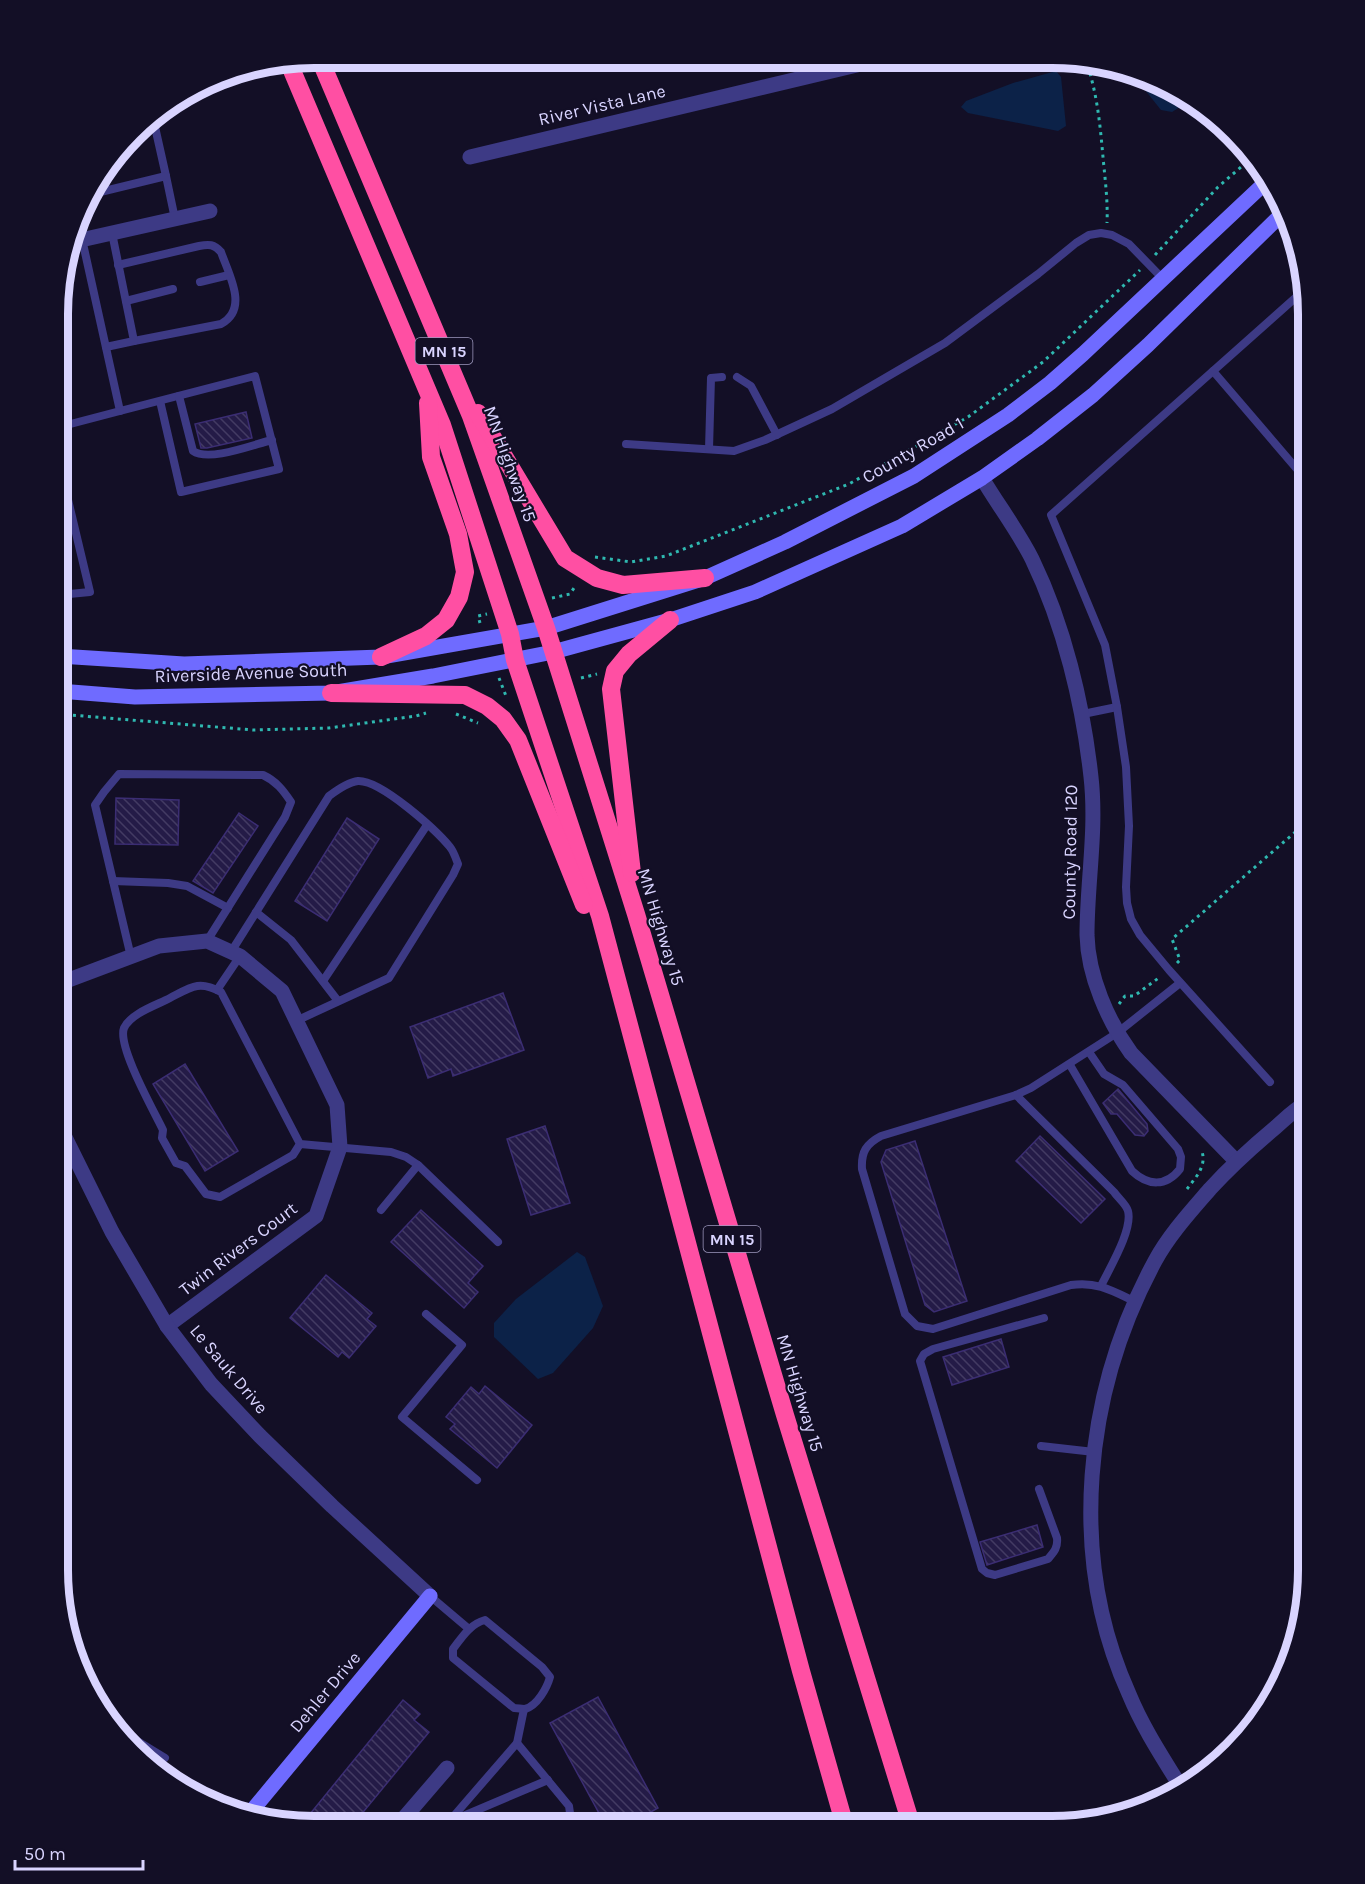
<svg xmlns="http://www.w3.org/2000/svg" width="1365" height="1884" viewBox="0 0 1365 1884" font-family="Karla,sans-serif">
  <style>
    .water { fill: #0c2248 }
    .building { fill: url(#building-back-hatch); stroke: #3b2d73; stroke-width: 1.5 }
    .lines { fill: none; stroke-linecap: round; stroke-linejoin: round }
    .path { stroke: #2fb8b0; stroke-width: 3; stroke-dasharray: 3 4.5; stroke-linecap: butt }
    .lane { stroke: #3d3a85; stroke-width: 8 }
    .street { stroke: #3d3a85; stroke-width: 15 }
    .secondary { stroke: #6f6bff; stroke-width: 15 }
    .highway { stroke: #ff4fa3; stroke-width: 18 }
    .labels { text-anchor: middle; dominant-baseline: central; stroke-width: 4.5; stroke-linejoin: round; paint-order: stroke }
    .shield { fill: #130f26; stroke: #9e99be; stroke-width: 1.5 }
    .shield-label { font-size: 16px; font-weight: bold; fill: #d9d4ff }
    .street-label { font-size: 18px; fill: #d9d4ff; stroke: #130f26 }
    .rim { fill: none; stroke: #d9d4ff; stroke-width: 8 }
  </style>
  <defs>
    <pattern id="building-back-hatch" width="6" height="6" patternUnits="userSpaceOnUse" patternTransform="scale(1.5)"><rect width="6" height="6" fill="#241b47"/><path d="M-1 5l2 2M0 0l6 6M5-1l2 2" fill="none" stroke="#433b63"/></pattern>
  </defs>
  <rect width="100%" height="100%" fill="#130f26"/>
  <!-- water -->
  <g class="water">
    <path d="M1056,71L1061,77L1066,126L1058,131L968,113L961,107L966,101L1013,83Z"/>
    <path d="M1153,78L1191,100L1172,112L1161,110L1145,90L1147,84Z"/>
    <path d="M577,1252L585,1257L603,1306L593,1328L553,1373L538,1379L494,1337V1323L516,1299Z"/>
  </g>
  <!-- building -->
  <g class="building">
    <path d="M246,412L252,438L207,448H201L195,424Z"/>
    <path d="M116,798L179,800L178,845L115,844Z"/>
    <path d="M239,813L258,826L213,893L193,881Z"/>
    <path d="M347,818L379,839L327,921L295,901Z"/>
    <path d="M503,993L524,1050L453,1076L451,1069L428,1078L410,1027Z"/>
    <path d="M185,1064L238,1151L205,1171L153,1084Z"/>
    <path d="M1118,1089L1147,1124L1148,1131L1144,1136L1135,1135L1117,1114H1111L1103,1103Z"/>
    <path d="M545,1126L570,1203L531,1215L507,1139Z"/>
    <path d="M1040,1136L1105,1199L1081,1223L1016,1161Z"/>
    <path d="M915,1141L967,1301L934,1312L925,1305L881,1162L886,1150Z"/>
    <path d="M421,1210L483,1266L468,1283L478,1292L464,1308L391,1242Z"/>
    <path d="M326,1275L372,1313L367,1319L376,1326L349,1358L342,1352L338,1357L290,1318Z"/>
    <path d="M1001,1339L1009,1367L952,1385L943,1357Z"/>
    <path d="M485,1386L532,1425L497,1468L450,1429L455,1424L446,1417L471,1387L479,1394Z"/>
    <path d="M1037,1525L1043,1547L987,1565L980,1542Z"/>
    <path d="M598,1697L658,1808L626,1826H606L550,1723Z"/>
    <path d="M403,1700L420,1714L414,1720L429,1732L355,1822L345,1814L335,1825H301Z"/>
  </g>
  <g class="lines">
    <!-- path -->
    <g class="path">
      <path d="M1085,59C1097,90 1100,124 1103,157C1105,179 1108,201 1107,223"/>
      <path d="M1155,255L1218,187L1249,160"/>
      <path d="M595,557L631,562L666,556L849,484L968,417L1043,362L1140,270"/>
      <path d="M552,598L570,594L576,585"/>
      <path d="M480,623L478,616L487,614"/>
      <path d="M499,678L506,696"/>
      <path d="M581,678L597,674"/>
      <path d="M58,714L253,730L329,728L416,716L426,713"/>
      <path d="M456,714L478,723"/>
      <path d="M1177,963L1180,960L1172,939L1308,821"/>
      <path d="M1119,1004L1125,996H1134L1160,977"/>
      <path d="M1187,1189C1196,1177 1208,1165 1201,1149"/>
    </g>
    <!-- lane -->
    <g class="lane">
      <path d="M155,127L166,176"/>
      <path d="M135,132L155,127L153,116"/>
      <path d="M88,195L166,176L175,219"/>
      <path d="M82,239L120,411L255,376L279,469L181,492L160,401"/>
      <path d="M118,265L199,246C209,244 214,244 221,252C229,275 249,309 221,324L134,341"/>
      <path d="M200,282L229,275"/>
      <path d="M126,301L173,289"/>
      <path d="M106,347L134,341L112,233"/>
      <path d="M1213,371L1308,482"/>
      <path d="M737,377L751,386L777,435"/>
      <path d="M179,396L193,451C209,462 252,445 272,440"/>
      <path d="M59,427L120,411"/>
      <path d="M626,444L734,451L765,440L832,409L945,343L1038,274L1076,243L1089,235L1101,233L1112,235L1129,244L1164,280"/>
      <path d="M709,449L711,378L722,377"/>
      <path d="M59,595L90,592L59,462"/>
      <path d="M1083,714L1117,707"/>
      <path d="M113,881L168,883L187,886L228,908"/>
      <path d="M256,912L291,940L338,1001"/>
      <path d="M231,952L329,796C337,790 348,782 358,781C381,780 436,830 450,847C454,852 456,859 458,864L453,875L389,978L296,1021"/>
      <path d="M131,957L95,805L104,792L119,774L263,775C276,781 283,790 291,802L285,817L207,941"/>
      <path d="M323,981L427,825"/>
      <path d="M217,990L240,956"/>
      <path d="M1070,1065L1132,1171C1148,1186 1166,1187 1180,1169L1181,1157L1178,1149L1123,1085L1104,1074L1089,1052"/>
      <path d="M1270,1082L1169,970L1140,935L1131,919L1127,903L1126,887L1129,826L1126,767L1117,707L1105,645L1051,515L1303,291"/>
      <path d="M1016,1095L1114,1192C1118,1198 1126,1204 1128,1211C1133,1230 1109,1269 1101,1286"/>
      <path d="M300,1144L221,992C199,980 191,987 170,998C157,1005 131,1013 124,1028C117,1046 154,1111 163,1130L162,1138L176,1163L185,1166L206,1194L220,1197L293,1155L300,1144L391,1152L406,1157L418,1165L498,1242"/>
      <path d="M381,1210L418,1165"/>
      <path d="M1136,1302C1113,1291 1097,1281 1071,1285L933,1329L917,1326L905,1314L862,1169C861,1152 866,1144 881,1136L1016,1095L1031,1088L1117,1033L1180,983"/>
      <path d="M426,1314L462,1345L402,1417L477,1480"/>
      <path d="M1041,1446L1094,1452"/>
      <path d="M1039,1489L1057,1538C1058,1548 1054,1552 1048,1559L995,1575L987,1573L982,1569L920,1361L924,1354L933,1349L1044,1318"/>
      <path d="M430,1596L469,1629"/>
      <path d="M485,1620L542,1667L550,1677C547,1688 537,1706 525,1709C524,1709 515,1708 514,1708L453,1658V1649C462,1637 470,1624 485,1620Z"/>
      <path d="M111,1725L165,1758"/>
      <path d="M517,1743L569,1806L571,1820L567,1826"/>
      <path d="M449,1822L548,1780"/>
      <path d="M446,1825L517,1743L524,1709"/>
    </g>
    <!-- street -->
    <g class="street">
      <path d="M470,157L882,59"/>
      <path d="M72,242L210,211"/>
      <path d="M982,478C998,505 1018,531 1032,559C1064,625 1083,704 1091,777C1097,830 1087,882 1087,935C1088,976 1108,1021 1131,1053L1236,1161"/>
      <path d="M58,984L159,946L207,941L240,956L282,991L337,1105L340,1147L316,1216L167,1326"/>
      <path d="M58,1123L112,1232L167,1326L211,1384L260,1436L332,1506L430,1596"/>
      <path d="M1182,1789C1163,1758 1143,1728 1129,1694C1067,1557 1084,1392 1155,1261C1169,1235 1191,1211 1210,1189C1231,1166 1252,1147 1276,1127C1286,1118 1296,1108 1308,1102"/>
      <path d="M398,1825L447,1768"/>
    </g>
    <!-- secondary -->
    <g class="secondary">
      <path d="M59,656L184,664L381,657L546,628L705,578L785,542L914,476L1008,415L1050,383L1083,354L1266,182"/>
      <path d="M59,691L135,697L331,693L433,676L553,652L670,620L755,592L902,526L982,478L1037,439L1093,395L1148,345L1284,212"/>
      <path d="M250,1813L430,1596"/>
    </g>
    <!-- highway -->
    <g class="highway">
      <path d="M319,57L471,416L546,628L636,914L785,1415L912,1827"/>
      <path d="M288,61L442,425L510,634L515,660L600,916L801,1671L845,1826"/>
      <path d="M478,413L565,558L597,578L623,585L705,578"/>
      <path d="M381,657L426,636L446,620L459,597L465,572L458,534L431,457L428,403"/>
      <path d="M331,693L465,695L487,706L503,719L518,740L584,905"/>
      <path d="M632,873L611,689L615,671L629,654L670,620"/>
    </g>
  </g>
  <g class="labels">
    <!-- shield labels -->
    <g class="shield">
      <rect x="415.5" y="338" width="57" height="26" rx="4.5"/>
      <rect x="703.5" y="1226" width="57" height="26" rx="4.5"/>
    </g>
    <g class="shield-label">
      <text x="444" y="351">MN 15</text>
      <text x="732" y="1239">MN 15</text>
    </g>
    <!-- street labels -->
    <g class="street-label">
      <text transform="translate(602 105) rotate(-13)">River Vista Lane</text>
      <text transform="translate(913 450) rotate(-30)">County Road 1</text>
      <text transform="translate(510 464) rotate(70)">MN Highway 15</text>
      <text transform="translate(251 673) rotate(-2)">Riverside Avenue South</text>
      <text transform="translate(1070 852) rotate(-89)">County Road 120</text>
      <text transform="translate(661 927) rotate(73)">MN Highway 15</text>
      <text transform="translate(238 1249) rotate(-37)">Twin Rivers Court</text>
      <text transform="translate(229 1369) rotate(50)">Le Sauk Drive</text>
      <text transform="translate(800 1393) rotate(73)">MN Highway 15</text>
      <text transform="translate(325 1692) rotate(-50)">Dehler Drive</text>
    </g>
  </g>
  <!-- crop -->
  <path d="M0 0H1365V1884H0ZM314 68H1052A246 246 0 0 1 1298 314V1570A246 246 0 0 1 1052 1816H314A246 246 0 0 1 68 1570V314A246 246 0 0 1 314 68Z" fill="#130f26" fill-rule="evenodd"/>
  <path class="rim" d="M314 68H1052A246 246 0 0 1 1298 314V1570A246 246 0 0 1 1052 1816H314A246 246 0 0 1 68 1570V314A246 246 0 0 1 314 68Z"/>
  <!-- scale -->
  <path d="M15 1860v9h128v-9" fill="none" stroke="#d9d4ff" stroke-width="3"/>
  <text x="24" y="1860" font-size="18" fill="#d9d4ff" stroke="#130f26" stroke-width="4.5" paint-order="stroke">50 m</text>
</svg>
